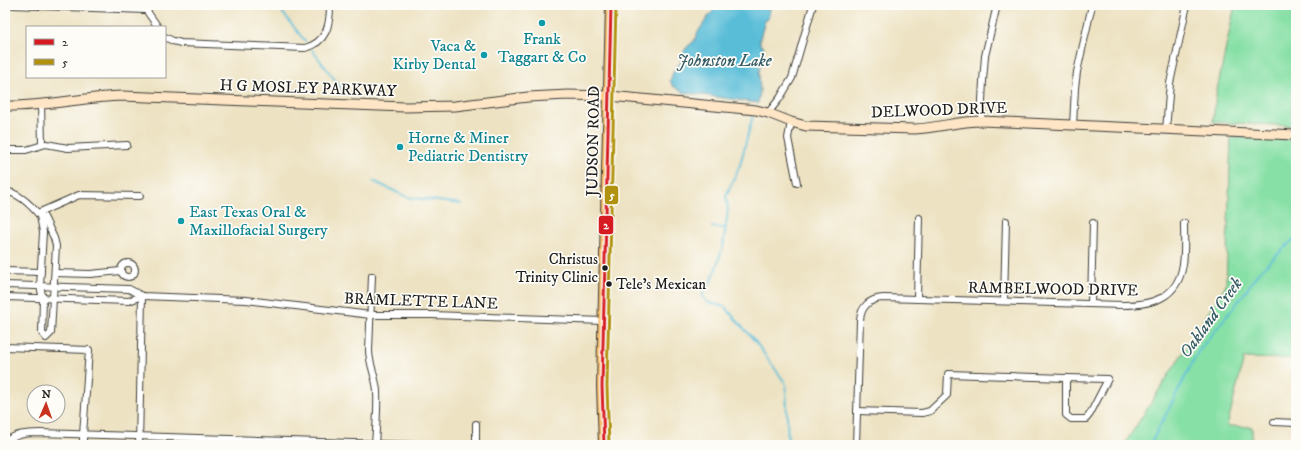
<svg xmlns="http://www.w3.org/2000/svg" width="1301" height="450" viewBox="0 0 1301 450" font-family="'IM FELL DW Pica',serif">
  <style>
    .green { fill: #87e0a6; stroke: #527e61 }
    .water { fill: #5abdd8; stroke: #3b6c7a }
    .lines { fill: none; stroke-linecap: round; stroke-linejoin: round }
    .stream { stroke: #5abdd8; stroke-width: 2 }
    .street-casing { stroke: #3b3a35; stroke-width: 8 }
    .secondary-casing { stroke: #3b3a35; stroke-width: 11 }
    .primary-casing { stroke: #3b3a35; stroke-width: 12 }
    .street { stroke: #fff; stroke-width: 6 }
    .secondary { stroke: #fde5c5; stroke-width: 9 }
    .primary { stroke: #f9be6d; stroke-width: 10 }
    .bus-1-casing { stroke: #fdfcf7; stroke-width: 6 }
    .bus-2-casing { stroke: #fdfcf7; stroke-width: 6 }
    .bus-1 { stroke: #d61b22; stroke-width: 3 }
    .bus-2 { stroke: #b0920f; stroke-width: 3 }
    .culture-dot { fill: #0f9aa8; stroke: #fdfcf7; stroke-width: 1.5 }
    .bus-dot { fill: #1c1c1c; stroke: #fdfcf7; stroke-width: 1.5 }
    .labels { text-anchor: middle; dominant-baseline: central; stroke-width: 3.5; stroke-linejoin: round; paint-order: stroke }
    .bus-label { font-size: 15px; fill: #1c1c1c; stroke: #fdfcf7; text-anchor: end }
    .culture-label { font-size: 16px; fill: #0d838f; stroke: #fdfcf7; text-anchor: start }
    .street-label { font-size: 16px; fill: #1c1c1c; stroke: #fdfcf7 }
    .water-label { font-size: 17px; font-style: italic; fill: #355c67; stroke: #fdfcf7 }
    .line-badge { stroke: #fdfcf7; stroke-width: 1.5 }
    .badge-label { font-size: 11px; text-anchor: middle; font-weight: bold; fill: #fff }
  </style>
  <rect width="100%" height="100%" fill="#fdfcf7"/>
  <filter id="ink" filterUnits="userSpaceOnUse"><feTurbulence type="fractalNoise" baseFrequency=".025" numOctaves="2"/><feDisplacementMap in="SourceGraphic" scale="8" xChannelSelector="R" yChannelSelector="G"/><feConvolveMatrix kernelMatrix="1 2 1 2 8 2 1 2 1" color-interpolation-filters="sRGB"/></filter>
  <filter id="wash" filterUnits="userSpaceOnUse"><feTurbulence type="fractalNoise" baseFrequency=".012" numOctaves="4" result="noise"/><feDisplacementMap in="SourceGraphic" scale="16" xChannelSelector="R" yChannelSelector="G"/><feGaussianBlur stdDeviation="0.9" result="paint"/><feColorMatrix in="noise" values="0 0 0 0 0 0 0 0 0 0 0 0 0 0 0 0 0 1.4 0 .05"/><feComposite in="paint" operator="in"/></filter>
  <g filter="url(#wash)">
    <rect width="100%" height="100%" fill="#ede2c2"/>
    <!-- green -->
    <g class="green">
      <path d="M1235,5H1296V126L1213,122L1216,95Z"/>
      <path d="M1231,137L1296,140V359L1244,358L1227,426L1252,427V445H1124L1226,285Z"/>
    </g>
    <!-- water -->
    <path class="water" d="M719,5H771L768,19L765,21L760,38V45L764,47L759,73L760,91L758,103L682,92L673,86L670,81L674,70L681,62V57L686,48L694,41L698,32L710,14Z"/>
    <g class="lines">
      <!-- stream -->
      <g class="stream">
        <path d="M278,7L305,41"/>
        <path d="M312,50L342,89"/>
        <path d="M753,115L740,165L726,196L728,209L723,247L712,280L702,294L707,302L725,307L755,341L786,384L788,445"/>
        <path d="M373,181L407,197L461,204"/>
        <path d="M712,227L725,228"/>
        <path d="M1150,445L1198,352L1244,294L1258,273L1296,237"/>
      </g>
    </g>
  </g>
  <g filter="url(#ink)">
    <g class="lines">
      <defs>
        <g id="street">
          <path d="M13,5L146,10"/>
          <path d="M146,5V10L158,27"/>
          <path d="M165,37L173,41L181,43L305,48C327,42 330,25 330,5"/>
          <path d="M41,104L42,144"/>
          <path d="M768,113L780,98L792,78L813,5"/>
          <path d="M981,121L983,81L985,56L997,5"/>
          <path d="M791,122L788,138L797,183"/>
          <path d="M1073,125L1075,88L1077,72L1092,5"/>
          <path d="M1166,130L1170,83L1187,5"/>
          <path d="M5,150H26L46,144L68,148L127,145"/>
          <path d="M5,191C19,193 31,205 40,216"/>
          <path d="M38,213L79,195L140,196"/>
          <path d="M40,216L44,217L54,238L56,246L51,333L46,338L42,333L43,299L40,286L43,232Z"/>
          <circle cx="128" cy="270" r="7"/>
          <path d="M5,271L41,272"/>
          <path d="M55,273L90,274L121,271"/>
          <path d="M372,276L369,350C369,364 376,377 377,391C378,409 376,427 375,445"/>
          <path d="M5,285L129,289L142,296L246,300L371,315H432L604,321"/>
          <path d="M5,297L129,301L142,296"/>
          <path d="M917,299L919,218"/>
          <path d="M1004,301L1006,221"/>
          <path d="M1091,304L1093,223"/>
          <path d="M5,347L89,350L83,435V445"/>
          <path d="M1066,378L1108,379L1090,414L1086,419H1071L1066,415Z"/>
          <path d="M857,411L922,413L930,411L947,395L948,374L1066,378"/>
          <path d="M1274,422L1296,423"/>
          <path d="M5,442C15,434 27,433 40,433L416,445"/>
          <path d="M139,445L142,296"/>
          <path d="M476,445V424"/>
          <path d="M856,445L860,320C861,307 869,299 883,298L1123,305C1153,305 1178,298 1183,264C1185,251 1184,237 1184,223"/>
        </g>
        <path id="secondary" d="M5,106C44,107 83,97 122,96L405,107L455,106L528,97L568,95L610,96L756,110L768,113L791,122L806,126L915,129C937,128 959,121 981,121L1296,135"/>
        <path id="primary" d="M604,445L602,386L603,337L611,5"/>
      </defs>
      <!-- street casing -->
      <use href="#street" class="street-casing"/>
      <!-- secondary casing -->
      <use href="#secondary" class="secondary-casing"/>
      <!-- primary casing -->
      <use href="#primary" class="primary-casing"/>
      <!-- street -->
      <use href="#street" class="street"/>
      <!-- secondary -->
      <use href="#secondary" class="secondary"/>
      <!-- primary -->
      <use href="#primary" class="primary"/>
      <defs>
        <path id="bus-1" d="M604,445L602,386L611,5"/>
        <path id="bus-2" d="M609,445L607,386L616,5"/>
      </defs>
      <!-- bus-1 casing -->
      <use href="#bus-1" class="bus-1-casing"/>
      <!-- bus-2 casing -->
      <use href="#bus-2" class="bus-2-casing"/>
      <!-- bus-1 -->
      <use href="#bus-1" class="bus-1"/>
      <!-- bus-2 -->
      <use href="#bus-2" class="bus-2"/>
    </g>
  </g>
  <!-- markers -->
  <g class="culture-dot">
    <circle cx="542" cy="23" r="4"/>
    <circle cx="484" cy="55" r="4"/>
    <circle cx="400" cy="147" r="4"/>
    <circle cx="181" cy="221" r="4"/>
  </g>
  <g class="bus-dot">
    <circle cx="605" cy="268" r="3.5"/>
    <circle cx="609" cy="284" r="3.5"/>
  </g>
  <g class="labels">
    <!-- bus labels -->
    <g class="bus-label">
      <text x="598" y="259">Christus<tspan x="598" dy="18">Trinity Clinic</tspan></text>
      <text x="616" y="284" text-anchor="start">Tele's Mexican</text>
    </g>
    <!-- culture labels -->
    <g class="culture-label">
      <text x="542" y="39" text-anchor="middle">Frank<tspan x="542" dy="18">Taggart &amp; Co</tspan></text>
      <text x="476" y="46" text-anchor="end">Vaca &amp;<tspan x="476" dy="18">Kirby Dental</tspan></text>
      <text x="408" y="138">Horne &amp; Miner<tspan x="408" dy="18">Pediatric Dentistry</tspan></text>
      <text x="189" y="212">East Texas Oral &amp;<tspan x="189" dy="18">Maxillofacial Surgery</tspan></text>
    </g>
    <!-- street labels -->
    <g class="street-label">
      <text transform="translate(308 88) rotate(2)">H G MOSLEY PARKWAY</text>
      <text transform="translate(939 110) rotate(-2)">DELWOOD DRIVE</text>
      <text transform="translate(593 141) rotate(-89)">JUDSON ROAD</text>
      <text transform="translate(1053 289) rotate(1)">RAMBELWOOD DRIVE</text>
      <text transform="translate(421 301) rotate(2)">BRAMLETTE LANE</text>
    </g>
    <!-- water labels -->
    <g class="water-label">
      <text x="724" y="61">Johnston Lake</text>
      <text transform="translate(1211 318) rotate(-54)">Oakland Creek</text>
    </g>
  </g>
  <g class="line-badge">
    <rect x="604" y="185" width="15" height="20" rx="4" fill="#b0920f"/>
    <rect x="598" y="215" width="16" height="20" rx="4" fill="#d61b22"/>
  </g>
  <g class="badge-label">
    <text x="612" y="199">5</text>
    <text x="606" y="229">2</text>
  </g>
  <!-- margin -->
  <rect width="1301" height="450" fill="none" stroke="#fdfcf7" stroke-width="20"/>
  <!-- legend -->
  <rect x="26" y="26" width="140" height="52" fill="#fdfcf7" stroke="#a3a29f"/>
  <rect x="34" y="39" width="20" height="6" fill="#d61b22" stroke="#a3a29f"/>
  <text x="62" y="46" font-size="12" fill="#1c1c1c">2</text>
  <rect x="34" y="59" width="20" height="6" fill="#b0920f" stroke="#a3a29f"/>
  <text x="62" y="66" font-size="12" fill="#1c1c1c">5</text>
  <!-- north arrow -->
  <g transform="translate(46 404) rotate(2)"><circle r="19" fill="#fdfcf7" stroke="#a3a29f"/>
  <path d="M0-3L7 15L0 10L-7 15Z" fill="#c8321e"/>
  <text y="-6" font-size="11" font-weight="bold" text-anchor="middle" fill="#1c1c1c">N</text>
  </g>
</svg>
